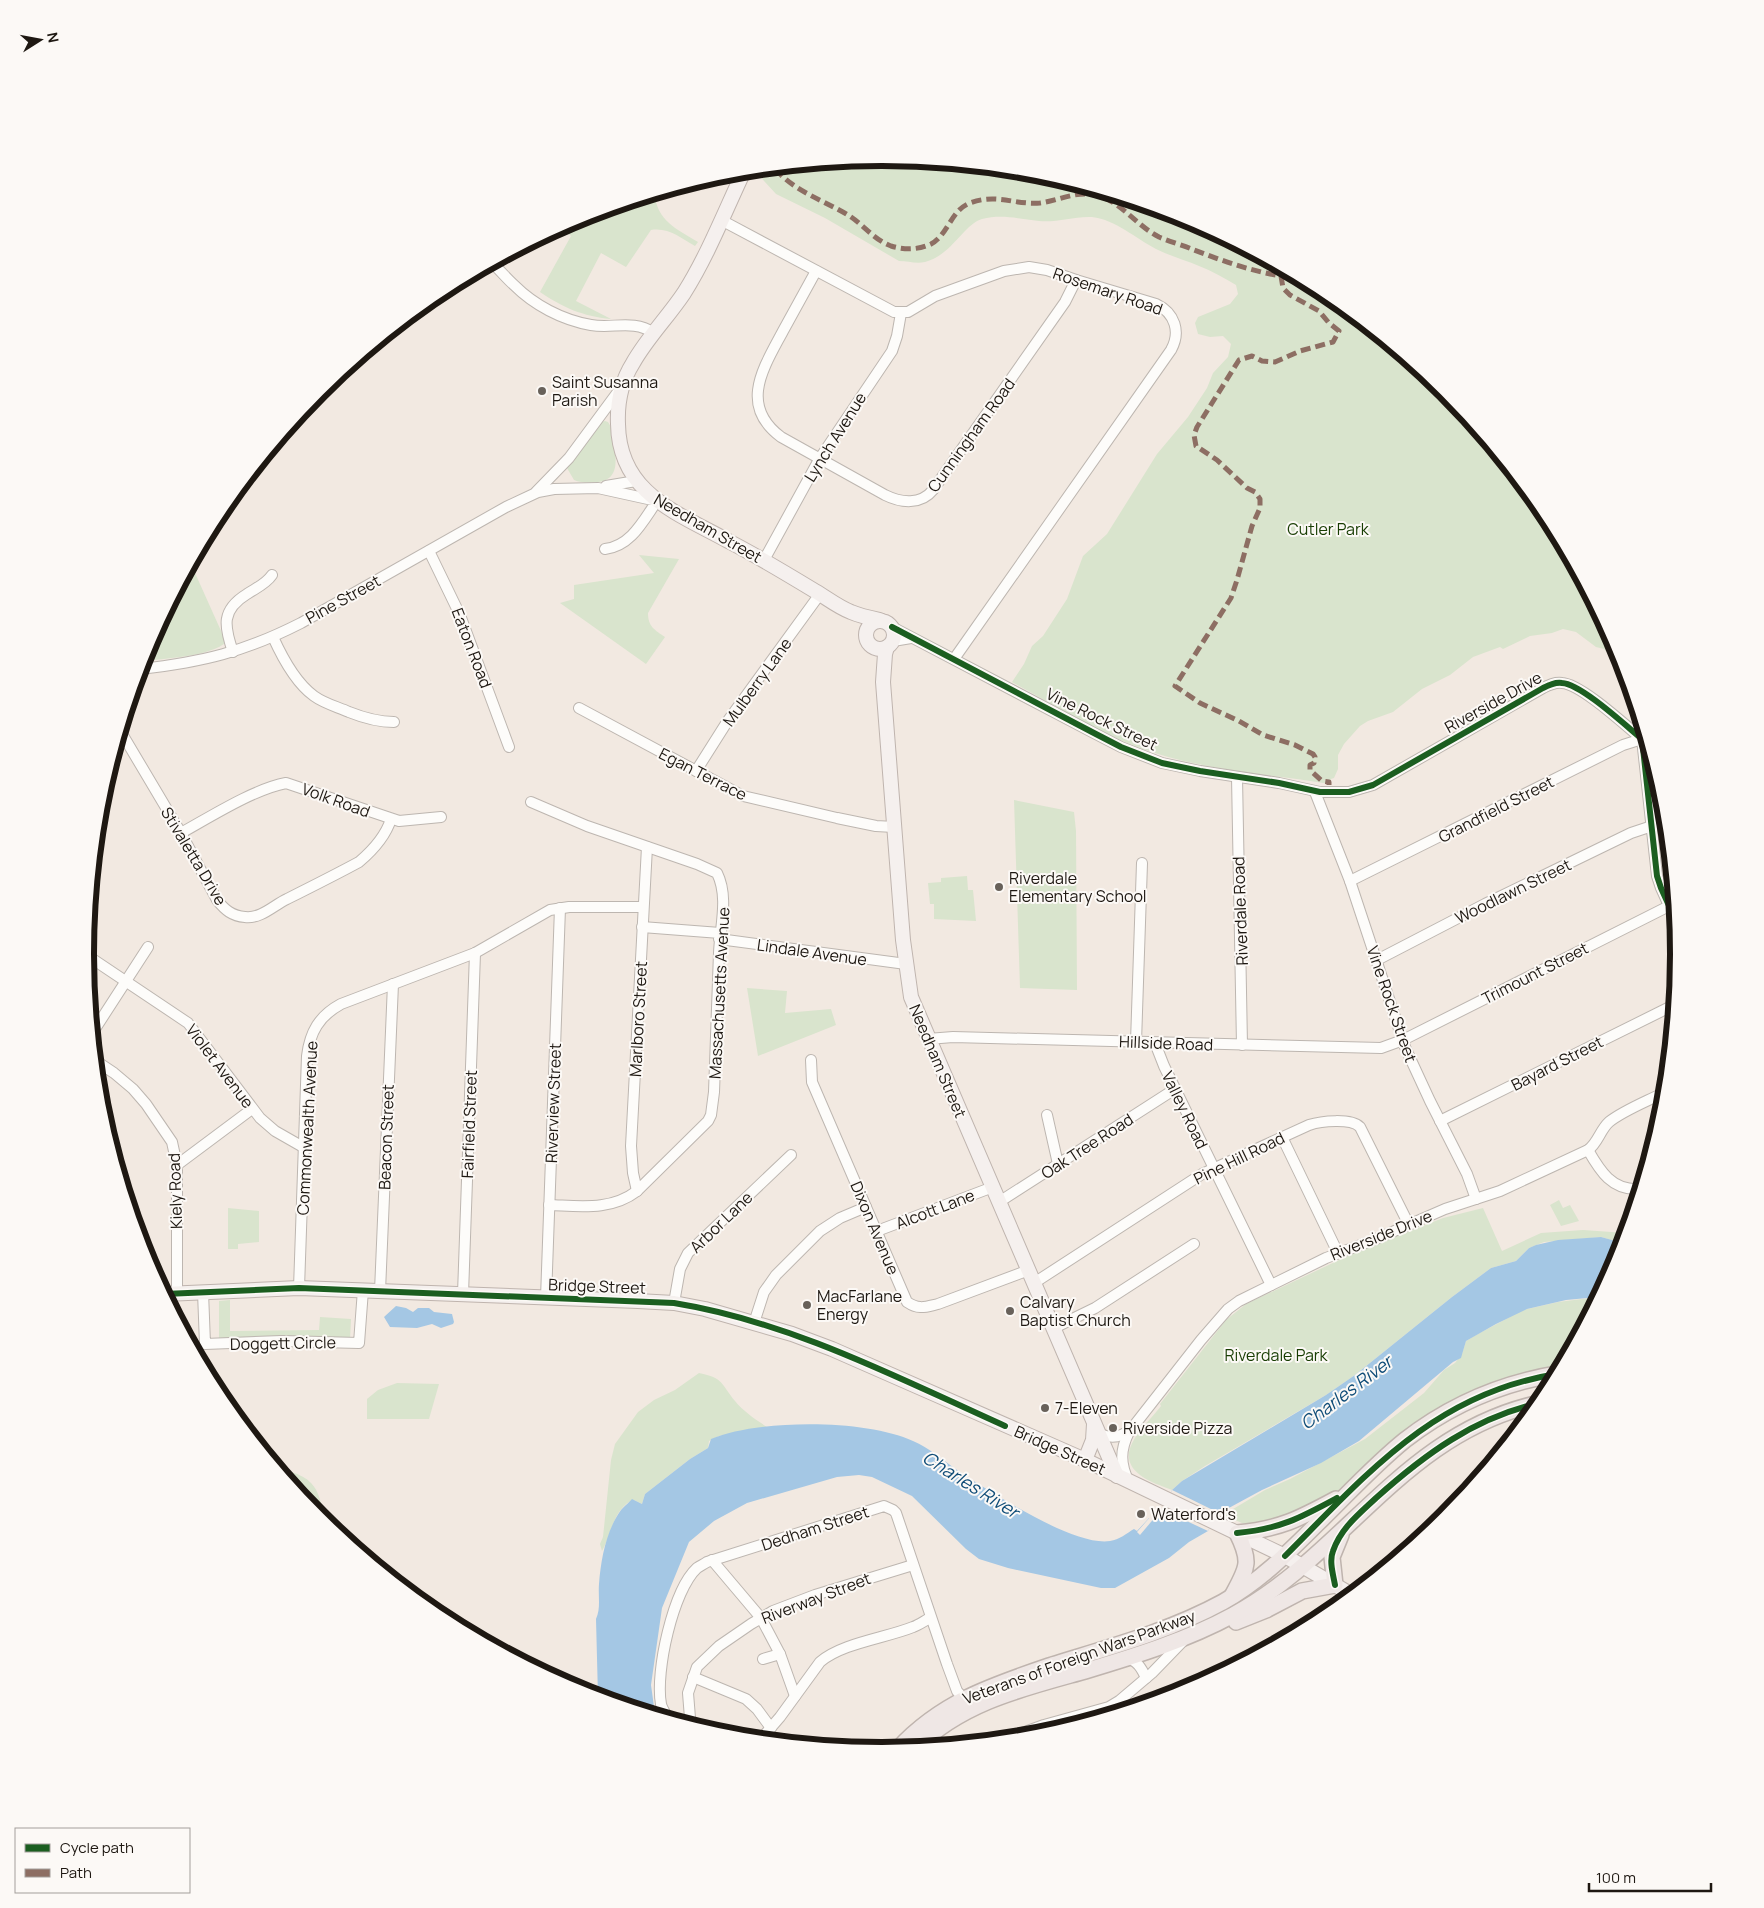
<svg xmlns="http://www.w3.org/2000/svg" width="1764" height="1908" viewBox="0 0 1764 1908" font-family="Manrope,sans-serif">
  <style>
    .green { fill: #d9e4cd }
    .water { fill: #a4c7e4 }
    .pier { fill: #f2e9e1 }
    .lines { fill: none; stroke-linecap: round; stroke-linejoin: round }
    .minor-casing { stroke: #bdb6b0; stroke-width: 12 }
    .major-casing { stroke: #bfb4ae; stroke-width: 16 }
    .highway-casing { stroke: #bfb4ae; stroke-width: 18 }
    .minor { stroke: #fdfcfa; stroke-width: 10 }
    .major { stroke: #f5f0ee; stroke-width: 14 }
    .highway { stroke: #efe7e5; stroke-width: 15 }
    .quiet { stroke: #8d6e63; stroke-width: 5; stroke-dasharray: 10 5; stroke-linecap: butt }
    .cycleway-casing { stroke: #fcf9f6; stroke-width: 9 }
    .cycleway { stroke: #1b5e20; stroke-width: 6 }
    .poi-dot { fill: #68615a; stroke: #fcf9f6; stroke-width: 2 }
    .labels { text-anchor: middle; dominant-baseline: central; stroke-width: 4; stroke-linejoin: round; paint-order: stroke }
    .street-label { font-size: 16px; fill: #1e1812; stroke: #fcf9f6 }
    .poi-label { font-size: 16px; fill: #1e1812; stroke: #fcf9f6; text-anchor: start }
    .park-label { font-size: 16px; fill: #183d03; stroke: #fcf9f6 }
    .water-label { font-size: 18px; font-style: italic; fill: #104d78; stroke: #fcf9f6 }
    .rim { fill: none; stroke: #1e1812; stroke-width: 6 }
  </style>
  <rect width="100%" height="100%" fill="#f2e9e1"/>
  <!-- green -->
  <g class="green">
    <path d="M882,157L1038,172L1187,218L1325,291L1446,391L1545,511L1619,651L1613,658L1604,649L1596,647L1576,632L1563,629L1552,633L1530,636L1503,649L1500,647L1473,657L1450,675L1422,689L1393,712L1368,721L1360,726L1344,744L1338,755V769L1334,778L1331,779L1330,784C1268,774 1199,770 1140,748C1096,731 1054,705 1012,682L1024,664L1032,646L1043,636L1067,599L1083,556L1107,534L1157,454L1188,417L1207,388L1213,373L1228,357L1231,344L1223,336L1210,337L1198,334L1195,323L1198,317L1230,304L1238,294L1236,285C1224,278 1212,271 1199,266C1185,260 1170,256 1156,249C1135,238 1116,220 1092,217C1074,216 1056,223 1039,221C1020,219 1002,214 982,219C964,224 952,255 925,262C916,264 908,261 899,261L825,218L776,194L755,171L756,169Z"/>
    <path d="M655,194C656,220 678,230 698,242L695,246C681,238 668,227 651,230L626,267L601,253L576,301L611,319C582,316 564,308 540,292L571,236L560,227L577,218Z"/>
    <path d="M605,421L608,422L611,427C613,446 626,479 598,482C590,483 581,483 574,480L567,468L601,422Z"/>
    <path d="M639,555L679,559L648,613C648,627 655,630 665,637L646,664L560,603L574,599V585L654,573Z"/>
    <path d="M191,564L226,642C213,656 162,659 142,661L146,649Z"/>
    <path d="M1661,790L1664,806L1658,808L1656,791Z"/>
    <path d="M1014,800L1074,812L1076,831L1077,990L1020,988Z"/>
    <path d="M967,876L968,890H973L976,921L934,919V904H930L928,883L941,882V878Z"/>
    <path d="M747,988L787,991L785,1013L831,1009L836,1025L758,1056Z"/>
    <path d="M1559,1200L1563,1208L1570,1205L1579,1221L1561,1226L1550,1205Z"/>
    <path d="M228,1208L259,1211V1242L238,1244V1249H228Z"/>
    <path d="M1483,1208L1502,1251L1541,1233L1583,1230L1626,1233L1623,1243L1601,1237L1544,1242L1529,1248L1516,1261L1491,1268L1452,1297L1355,1375L1326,1395L1205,1466L1182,1481L1172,1490C1162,1486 1149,1482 1140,1475C1111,1453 1146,1426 1161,1406L1160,1404L1226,1320L1246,1304L1356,1252L1443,1218Z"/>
    <path d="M1598,1297L1562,1364L1498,1380L1473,1392L1332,1500L1276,1519L1254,1524L1242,1523L1217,1512H1228L1265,1490L1290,1479L1365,1439L1424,1393L1444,1370L1455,1363L1462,1354L1466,1341L1476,1335L1523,1310L1558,1302Z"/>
    <path d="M230,1300V1331L319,1330L320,1317L351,1319L350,1340L219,1341V1301Z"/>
    <path d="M699,1373C724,1378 721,1384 735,1401C744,1412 755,1419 767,1427L719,1436L709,1441L708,1448L690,1459L645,1494L642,1504L634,1500C614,1506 611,1536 602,1551L600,1544L603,1537L611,1460L615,1444L638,1412L654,1400L675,1390Z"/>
    <path d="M397,1383L439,1384L429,1419H367V1399L378,1390Z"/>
    <path d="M277,1467C318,1479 317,1486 327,1525L318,1517Z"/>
  </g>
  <!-- water -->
  <g class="water">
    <path d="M1601,1237L1623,1243L1618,1259L1598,1297L1566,1300L1527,1309L1496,1324L1466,1341L1461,1358L1453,1362L1359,1441L1321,1463L1262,1490L1227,1509L1217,1512L1208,1531L1189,1542L1169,1558L1115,1588H1101L1008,1568L979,1559L966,1549L912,1496L872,1477L859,1475L837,1477L747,1503L714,1521L689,1542L662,1608L651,1685L655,1714L598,1697L596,1619C601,1608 598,1597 599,1584C601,1559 606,1531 621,1510C624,1506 629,1503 632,1499L642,1504L645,1494L690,1459L708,1448L711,1439C759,1419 866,1419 913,1441C929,1448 943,1460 957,1470C989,1491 1074,1547 1110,1541C1119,1540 1127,1533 1134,1529L1137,1531L1149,1518H1158L1164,1510L1172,1490L1182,1481L1326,1395L1355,1375L1452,1297L1491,1268L1516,1261L1529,1248L1536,1245L1558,1240Z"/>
    <path d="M396,1306L406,1308L413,1312L418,1308H429L434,1312L452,1314L454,1322L453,1324L441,1328L432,1324L417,1328L390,1327L384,1317Z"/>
  </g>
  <!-- pier -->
  <g class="pier">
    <path d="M1172,1490L1217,1512L1208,1531L1163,1510Z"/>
    <path d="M1151,1516H1156L1140,1535L1137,1532Z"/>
  </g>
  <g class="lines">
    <defs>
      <g id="minor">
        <path d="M721,220L894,312H908L935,296L1004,271L1029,267L1047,270L1076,280L1156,304C1175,313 1181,332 1171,350L954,659"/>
        <path d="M492,263C500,270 506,278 514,285C534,305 562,320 591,325C613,329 633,319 654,333"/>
        <path d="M816,271C805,291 794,311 783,331C764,367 738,405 781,437L885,495C901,503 921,505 933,490L1065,302L1076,280"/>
        <path d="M606,486L636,481"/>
        <path d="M536,492L569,458L620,389"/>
        <path d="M429,551L460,615L509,747"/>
        <path d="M764,560L820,458L892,351L897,336L901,313"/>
        <path d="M892,627L1092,732L1121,747L1162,763L1200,771L1279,783L1320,792H1349L1373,785L1543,688C1549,685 1555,682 1562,683C1581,684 1625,725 1642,739L1657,876L1661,888L1676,921"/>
        <path d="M273,637C282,657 296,683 314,696C325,704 338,707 349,712C364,718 378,722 394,722"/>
        <path d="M893,641L911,638"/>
        <path d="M233,652C224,626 221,610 247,594C256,588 266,584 272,575"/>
        <path d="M140,669C203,662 244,652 301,623L506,507L538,492L554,489L598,488L657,501C643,521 631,546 605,549"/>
        <path d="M579,708L743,796L837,818L876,826L894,827"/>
        <path d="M121,732L181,833L217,900C225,910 232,916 245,917C261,919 274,905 287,899C311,887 335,875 359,862C372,851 386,835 391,819"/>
        <path d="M696,771L727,722L820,594"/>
        <path d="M1237,777L1242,1045"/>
        <path d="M1315,792L1350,881L1405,1047L1430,1101L1467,1174L1476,1199"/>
        <path d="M531,802L587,826L697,864L717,873C729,897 720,927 719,953C717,999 716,1046 714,1092L711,1115L708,1121L637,1191C611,1211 580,1206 549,1205"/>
        <path d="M181,833C210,817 254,789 286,783L399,821L441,817"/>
        <path d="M1350,881L1623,745L1642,739"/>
        <path d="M642,927L720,933"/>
        <path d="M719,939L906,964"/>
        <path d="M85,954L188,1023L260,1118L275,1131L303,1147"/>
        <path d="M1377,960L1485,904L1631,833L1652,826"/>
        <path d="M93,1032L148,947"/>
        <path d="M928,1039L953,1037L1381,1048L1403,1040L1669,906"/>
        <path d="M1136,1042L1142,863"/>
        <path d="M1155,1043L1164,1066L1271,1285"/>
        <path d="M811,1060L812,1082L907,1302C919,1310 925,1307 938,1304L1029,1270"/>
        <path d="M96,1061L114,1073L133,1089L146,1104L172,1142L177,1165V1293"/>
        <path d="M1047,1115L1058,1164"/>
        <path d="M1440,1121L1674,1005"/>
        <path d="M1282,1137L1338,1253"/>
        <path d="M1588,1150C1600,1171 1612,1191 1640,1189"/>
        <path d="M177,1165L252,1109"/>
        <path d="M637,1191L633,1173L631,1146L647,847"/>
        <path d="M999,1202L1175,1089"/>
        <path d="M877,1231L993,1187"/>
        <path d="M1034,1283L1202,1174L1309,1125C1321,1121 1351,1118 1360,1127L1409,1225"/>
        <path d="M299,1288L307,1056C310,1032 319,1016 341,1004L475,953L550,910L569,907H643"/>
        <path d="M380,1291L393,984"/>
        <path d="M203,1292L205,1344L282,1341L359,1343L363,1290"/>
        <path d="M463,1294L475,953"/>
        <path d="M546,1298L560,908"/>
        <path d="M674,1303L680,1269L688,1253L791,1155"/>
        <path d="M754,1323L764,1292L776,1275L820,1231L840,1218L866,1207"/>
        <path d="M1054,1328L1095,1308L1194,1244"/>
        <path d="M1100,1434C1112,1439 1122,1437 1131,1429"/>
        <path d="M1129,1482C1120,1464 1120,1450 1129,1432L1201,1340L1228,1309L1239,1301L1326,1258L1376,1239L1445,1209L1500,1191L1588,1150C1598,1143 1600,1130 1609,1122C1624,1110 1648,1101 1665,1092"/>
        <path d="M712,1560L761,1618L780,1654L795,1696"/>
        <path d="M1126,1657C1138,1662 1141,1667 1146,1678"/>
        <path d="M763,1659L780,1654"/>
        <path d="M693,1677L746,1699L757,1709L771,1728"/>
        <path d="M668,1718C666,1714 662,1709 661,1704C655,1672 673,1590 697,1568C700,1566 704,1564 707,1562L884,1506L893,1510L896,1513L947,1664L957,1691L963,1698"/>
        <path d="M693,1726L690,1718L688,1693L697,1667L719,1646L751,1624L773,1611L815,1595L913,1565"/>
        <path d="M761,1739L780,1717L820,1662C842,1643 886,1638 913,1627C919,1625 924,1621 930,1618"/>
        <path d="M1005,1739L1044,1725L1109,1707L1119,1701L1152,1673L1183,1641"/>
      </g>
      <g id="major">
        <path d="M744,171C725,211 708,255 684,293C668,317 647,338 633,363C621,382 617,402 618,424C619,494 678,513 730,542C759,557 787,574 815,591C827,598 838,607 851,612C860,616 870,618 880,620"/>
        <circle cx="880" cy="635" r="14"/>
        <path d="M887,647L885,654L883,682L903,940L911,997L1117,1476"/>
        <path d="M165,1294L299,1288L638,1301L674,1303L705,1309L792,1334L832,1349L1085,1460L1285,1556L1352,1595"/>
        <path d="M1085,1460L1093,1440L1094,1424"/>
      </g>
      <g id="highway">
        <path d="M1232,1596C1247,1568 1252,1563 1237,1533C1280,1529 1299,1519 1336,1499"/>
        <path d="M1236,1622L1266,1610L1302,1591L1335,1585L1332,1557L1341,1535"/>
        <path d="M916,1748C962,1702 1024,1688 1085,1671C1135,1656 1187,1640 1233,1615C1346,1554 1404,1432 1540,1403"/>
        <path d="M898,1749C941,1702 993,1685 1052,1665C1110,1647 1170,1631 1223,1602C1260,1581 1288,1553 1318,1523C1347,1495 1374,1465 1405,1440C1449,1406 1502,1383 1557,1374"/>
      </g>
    </defs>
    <!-- minor casing -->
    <use href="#minor" class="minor-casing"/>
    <!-- major casing -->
    <use href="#major" class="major-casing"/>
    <!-- highway casing -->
    <use href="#highway" class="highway-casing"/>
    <!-- minor -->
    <use href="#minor" class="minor"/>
    <!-- major -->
    <use href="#major" class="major"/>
    <!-- highway -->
    <use href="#highway" class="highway"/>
    <!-- quiet -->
    <path class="quiet" d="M780,167V174C799,193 825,201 848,215C863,224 874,240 891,246C904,250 918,250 931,244C948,235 951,210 970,203C997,193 1014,205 1040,203C1055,201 1070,194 1085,194C1117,194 1133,224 1159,237C1170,242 1183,245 1194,250C1223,261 1251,271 1281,276L1283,288L1290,295L1319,311L1329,323L1339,331L1333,342L1300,351L1275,362L1262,361L1252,356L1239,360L1197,427L1194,435L1196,446L1217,460L1247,488L1255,492L1260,499V508L1252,526L1237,580L1231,598L1175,686L1200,703L1239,721L1263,735L1295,745L1313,754L1315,757L1314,763L1310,765V770L1322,781L1329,782V785"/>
    <defs>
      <g id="cycleway">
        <path d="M892,627L1092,732L1121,747L1162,763L1200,771L1279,783L1320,792H1349L1373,785L1543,688C1549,685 1555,682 1562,683C1581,684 1625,725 1642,739L1657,876L1661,888L1676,921"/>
        <path d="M165,1294L299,1288L674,1303C791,1322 898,1378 1005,1426"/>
        <path d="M1237,1533C1280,1529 1300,1518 1337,1498"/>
        <path d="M1285,1556C1367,1474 1435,1393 1557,1374"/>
        <path d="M1335,1585C1333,1574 1329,1561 1333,1551C1341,1528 1359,1514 1376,1498C1424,1455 1475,1417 1540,1403"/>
      </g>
    </defs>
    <!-- cycleway casing -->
    <use href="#cycleway" class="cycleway-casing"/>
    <!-- cycleway -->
    <use href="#cycleway" class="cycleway"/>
  </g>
  <!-- markers -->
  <g class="poi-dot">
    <circle cx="542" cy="391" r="5"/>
    <circle cx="999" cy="887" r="5"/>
    <circle cx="807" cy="1305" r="5"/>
    <circle cx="1010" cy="1311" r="5"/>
    <circle cx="1045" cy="1408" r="5"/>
    <circle cx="1113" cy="1428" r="5"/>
    <circle cx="1141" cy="1514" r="5"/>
  </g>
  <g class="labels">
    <!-- street labels -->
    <g class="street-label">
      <text transform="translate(1108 291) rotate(19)">Rosemary Road</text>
      <text transform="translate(971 435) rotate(-54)">Cunningham Road</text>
      <text transform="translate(835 437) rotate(-58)">Lynch Avenue</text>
      <text transform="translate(708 528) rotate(30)">Needham Street</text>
      <text transform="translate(343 599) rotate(-29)">Pine Street</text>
      <text transform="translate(472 648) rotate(69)">Eaton Road</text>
      <text transform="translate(757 682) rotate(-54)">Mulberry Lane</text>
      <text transform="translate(1493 702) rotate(-29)">Riverside Drive</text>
      <text transform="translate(1102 719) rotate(26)">Vine Rock Street</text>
      <text transform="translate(703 774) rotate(27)">Egan Terrace</text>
      <text transform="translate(336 800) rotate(20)">Volk Road</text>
      <text transform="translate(1496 809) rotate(-27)">Grandfield Street</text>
      <text transform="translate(194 856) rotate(59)">Stivaletta Drive</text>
      <text transform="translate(1513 891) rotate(-26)">Woodlawn Street</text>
      <text transform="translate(1240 911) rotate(-92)">Riverdale Road</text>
      <text transform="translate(812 952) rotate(8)">Lindale Avenue</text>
      <text transform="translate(1535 973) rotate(-27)">Trimount Street</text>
      <text transform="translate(719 993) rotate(-87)">Massachusetts Avenue</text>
      <text transform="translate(1392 1004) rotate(71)">Vine Rock Street</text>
      <text transform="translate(638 1019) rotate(-87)">Marlboro Street</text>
      <text transform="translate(1166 1043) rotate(2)">Hillside Road</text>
      <text transform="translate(938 1061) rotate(67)">Needham Street</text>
      <text transform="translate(1557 1063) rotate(-27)">Bayard Street</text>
      <text transform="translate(220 1066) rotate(53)">Violet Avenue</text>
      <text transform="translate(553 1103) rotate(-88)">Riverview Street</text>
      <text transform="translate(1185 1110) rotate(64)">Valley Road</text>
      <text transform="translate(469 1124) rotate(-88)">Fairfield Street</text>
      <text transform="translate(307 1128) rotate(-87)">Commonwealth Avenue</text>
      <text transform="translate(386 1137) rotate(-88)">Beacon Street</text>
      <text transform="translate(1087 1146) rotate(-33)">Oak Tree Road</text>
      <text transform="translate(1239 1158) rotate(-26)">Pine Hill Road</text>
      <text transform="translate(175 1191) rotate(-92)">Kiely Road</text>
      <text transform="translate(935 1209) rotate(-21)">Alcott Lane</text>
      <text transform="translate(721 1222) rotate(-44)">Arbor Lane</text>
      <text transform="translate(875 1228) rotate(67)">Dixon Avenue</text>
      <text transform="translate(1381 1235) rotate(-22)">Riverside Drive</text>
      <text transform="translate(597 1286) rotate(2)">Bridge Street</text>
      <text transform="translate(283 1343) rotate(-1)">Doggett Circle</text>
      <text transform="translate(1060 1450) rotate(24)">Bridge Street</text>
      <text transform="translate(815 1528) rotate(-18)">Dedham Street</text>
      <text transform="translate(816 1598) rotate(-21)">Riverway Street</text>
      <text transform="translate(1079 1657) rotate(-20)">Veterans of Foreign Wars Parkway</text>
    </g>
    <!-- poi labels -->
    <g class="poi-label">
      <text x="552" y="382">Saint Susanna<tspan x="552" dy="18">Parish</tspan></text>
      <text x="1009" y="878">Riverdale<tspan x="1009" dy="18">Elementary School</tspan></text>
      <text x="817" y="1296">MacFarlane<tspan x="817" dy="18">Energy</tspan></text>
      <text x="1020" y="1302">Calvary<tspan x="1020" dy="18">Baptist Church</tspan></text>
      <text x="1055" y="1408">7-Eleven</text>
      <text x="1123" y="1428">Riverside Pizza</text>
      <text x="1151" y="1514">Waterford's</text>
    </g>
    <!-- park labels -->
    <g class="park-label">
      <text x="1328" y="529">Cutler Park</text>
      <text x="1276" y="1355">Riverdale Park</text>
    </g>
    <!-- water labels -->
    <g class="water-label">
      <text transform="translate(1346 1392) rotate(-37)">Charles River</text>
      <text transform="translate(971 1484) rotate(32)">Charles River</text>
    </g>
  </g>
  <!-- crop -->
  <path d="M0 0H1764V1908H0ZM94 954a788 788 0 1 1 1576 0a788 788 0 1 1-1576 0Z" fill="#fcf9f6" fill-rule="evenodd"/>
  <path class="rim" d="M94 954a788 788 0 1 1 1576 0a788 788 0 1 1-1576 0Z"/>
  <!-- legend -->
  <rect x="15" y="1828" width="175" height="65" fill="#fcf9f6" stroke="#a39f9b"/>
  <rect x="25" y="1844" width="25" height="8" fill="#1b5e20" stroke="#a39f9b"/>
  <text x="60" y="1853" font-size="15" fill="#1e1812">Cycle path</text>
  <rect x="25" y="1869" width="25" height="8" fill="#8d6e63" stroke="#a39f9b"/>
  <text x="60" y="1878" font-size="15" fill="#1e1812">Path</text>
  <!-- north arrow -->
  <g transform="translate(40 40) rotate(79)" stroke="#fcf9f6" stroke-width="4" paint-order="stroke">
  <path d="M0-4L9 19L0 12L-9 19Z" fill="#1e1812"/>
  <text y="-8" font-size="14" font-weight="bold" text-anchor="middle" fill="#1e1812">N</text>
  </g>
  <!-- scale -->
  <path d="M1589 1883v8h122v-8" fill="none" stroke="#1e1812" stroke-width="2.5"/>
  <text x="1596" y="1883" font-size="15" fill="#1e1812" stroke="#fcf9f6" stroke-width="4" paint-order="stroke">100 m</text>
</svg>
